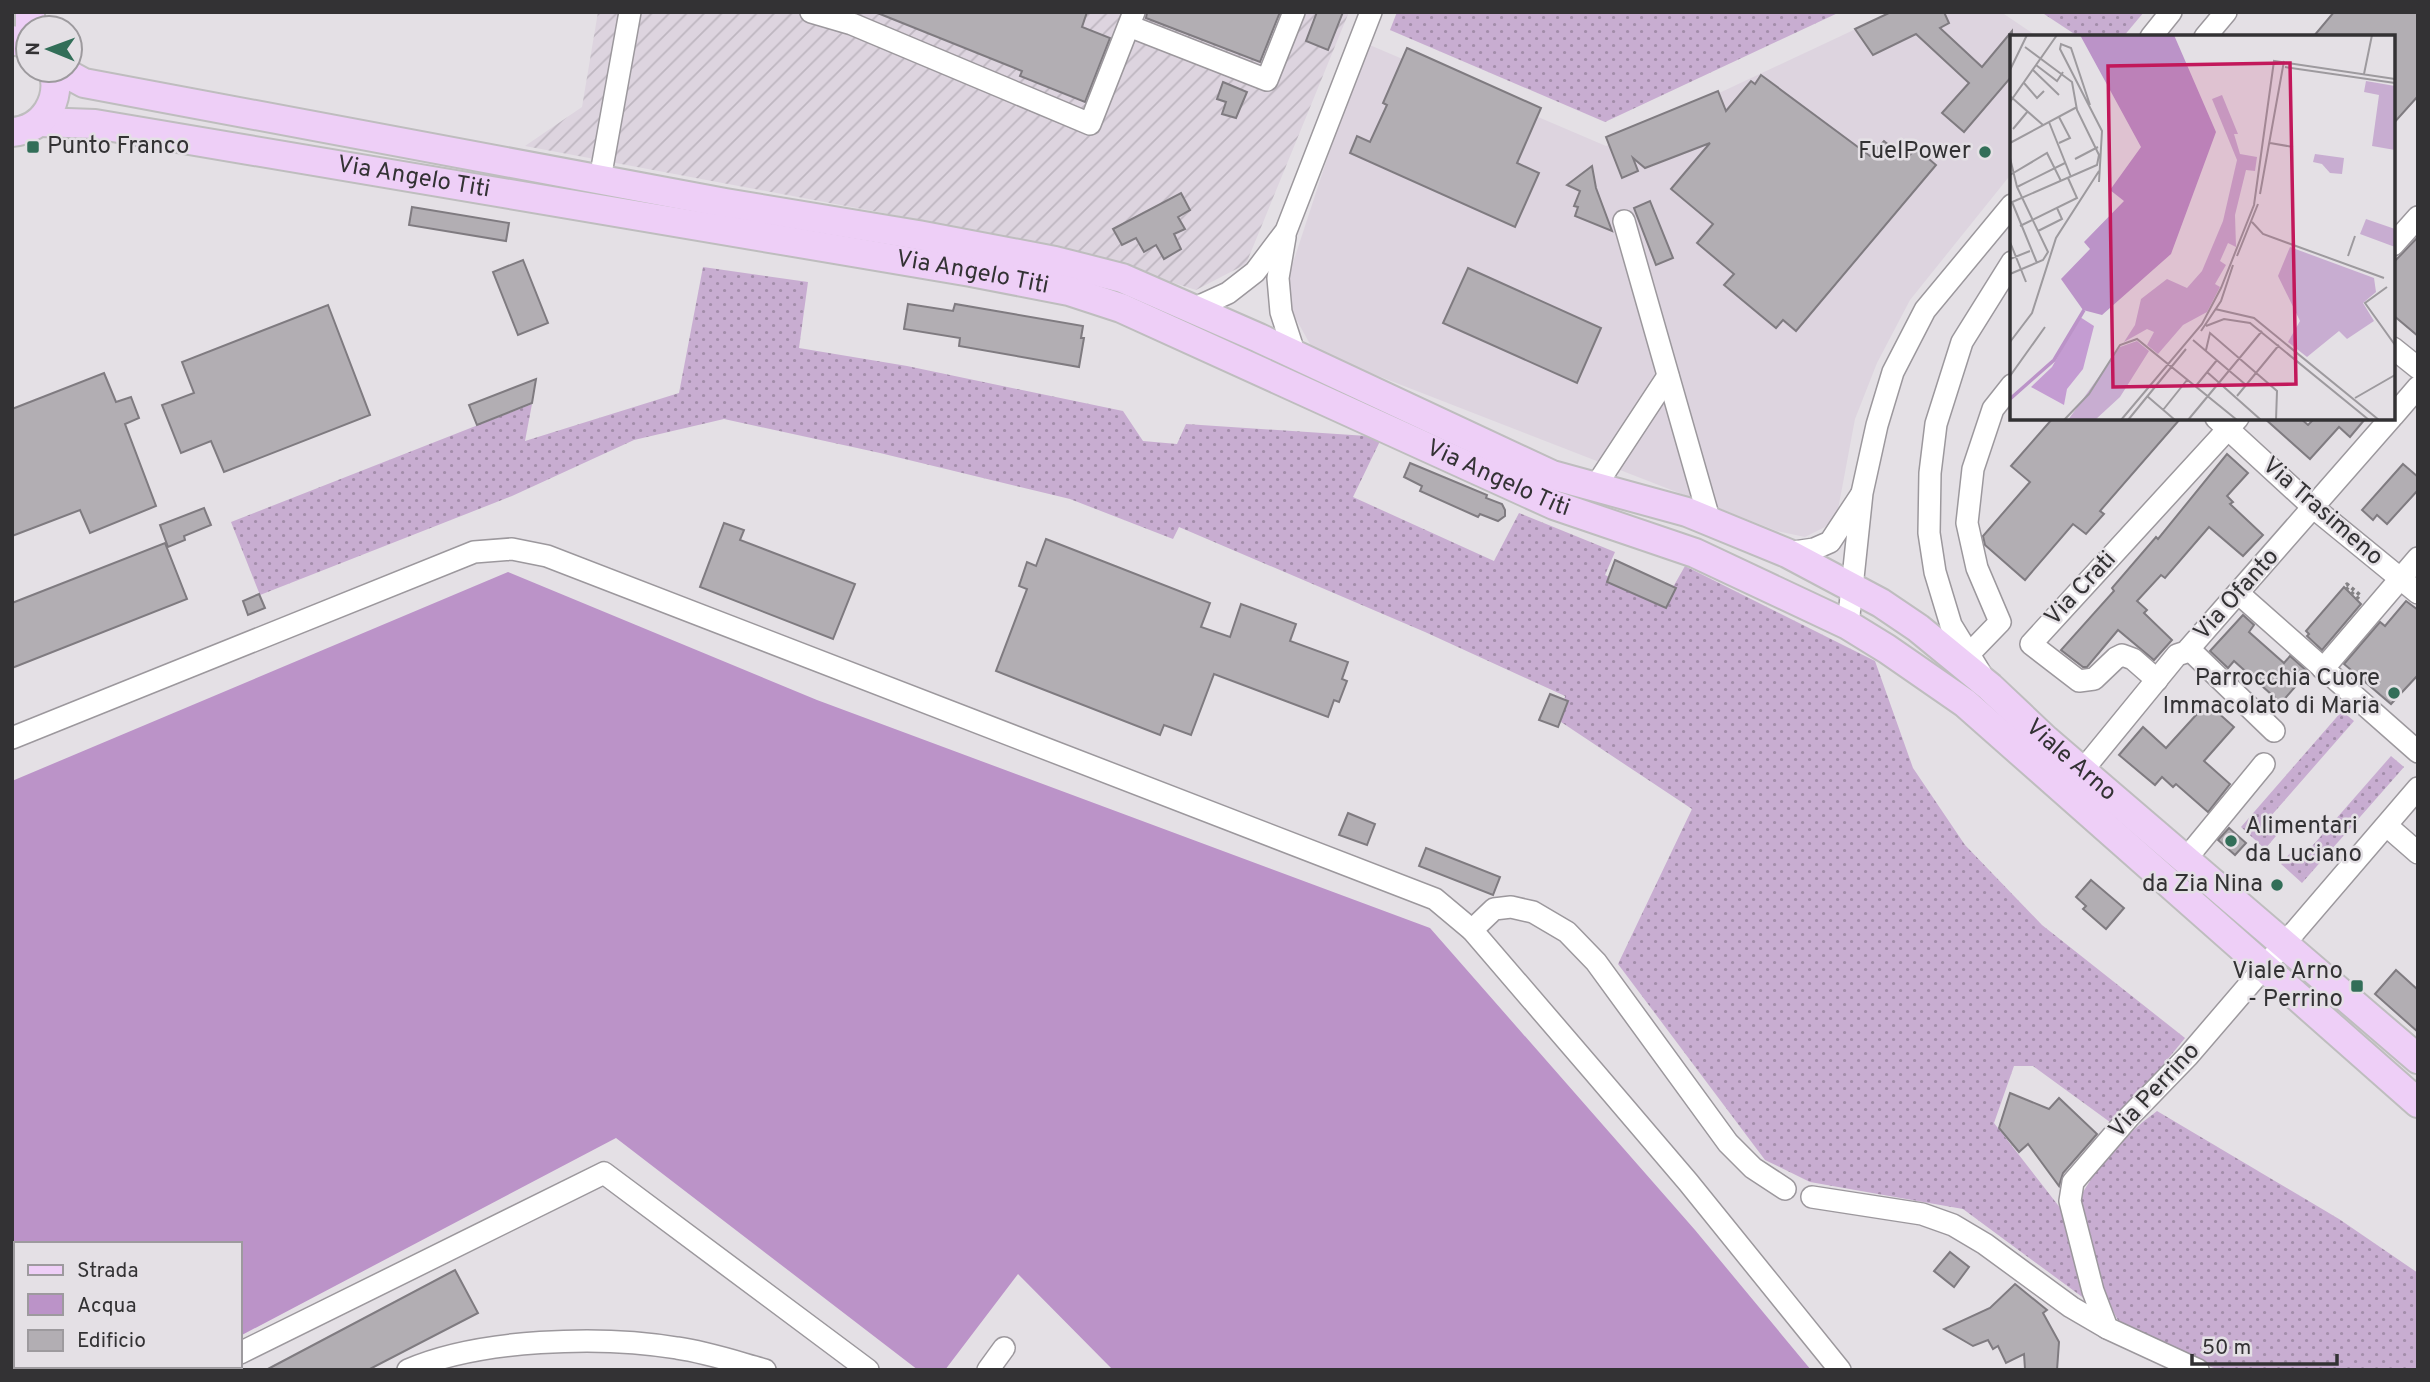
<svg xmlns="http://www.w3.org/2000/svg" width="2430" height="1382" viewBox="0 0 2430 1382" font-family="Overpass,sans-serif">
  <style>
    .built { fill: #ddd4df }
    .industrial { fill: url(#industrial-furrows) }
    .grass { fill: url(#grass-dots) }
    .water { fill: #bb93c8 }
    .building { fill: #b2aeb3; stroke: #7f7b80; stroke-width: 2 }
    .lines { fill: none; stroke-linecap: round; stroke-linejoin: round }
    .minor-casing { stroke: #9c989d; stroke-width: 24 }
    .major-casing { stroke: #bebdbe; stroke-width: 32 }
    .path { stroke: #848285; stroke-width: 3.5; stroke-dasharray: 3.5 3.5; stroke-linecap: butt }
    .minor { stroke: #fff; stroke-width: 21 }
    .major { stroke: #eecff7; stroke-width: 28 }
    .poi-dot { fill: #326e58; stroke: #e4e0e5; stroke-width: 2.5 }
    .labels { text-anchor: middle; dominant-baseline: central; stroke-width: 5; stroke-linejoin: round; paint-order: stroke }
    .poi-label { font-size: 24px; fill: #333234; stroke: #e4e0e5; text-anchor: end }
    .street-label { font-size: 24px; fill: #333234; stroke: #e4e0e5 }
    .inset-river { fill: none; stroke: #bb93c8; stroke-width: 3.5 }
    .inset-road { fill: none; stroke: #9d9a9e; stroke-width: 2 }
    .view { fill: #c2185b; fill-opacity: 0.15; stroke: #c2185b; stroke-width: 3.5 }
    .inset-edge { fill: none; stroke: #333234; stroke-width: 3.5 }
  </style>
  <defs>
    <pattern id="industrial-furrows" width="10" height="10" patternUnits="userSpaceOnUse" patternTransform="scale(1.75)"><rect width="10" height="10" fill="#ddd4df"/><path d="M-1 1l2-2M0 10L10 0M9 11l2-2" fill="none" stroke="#beb6c0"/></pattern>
    <pattern id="grass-dots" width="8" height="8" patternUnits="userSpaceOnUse" patternTransform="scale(1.75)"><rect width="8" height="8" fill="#c8add1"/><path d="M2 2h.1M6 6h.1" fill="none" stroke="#a38daa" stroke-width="1.8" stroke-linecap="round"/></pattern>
  </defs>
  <rect width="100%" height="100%" fill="#e4e0e5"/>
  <!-- built -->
  <path class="built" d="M1892,12H2001L2038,37H2012V173L1910,300L1877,363L1855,419L1837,515L1825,527L1805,537L1777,531L1314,351L1292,312L1288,278L1365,43L1606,146Z"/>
  <!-- industrial -->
  <path class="industrial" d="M598,12H1349L1246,264L1196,290L1095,258L942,224L525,146L582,107Z"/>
  <!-- grass -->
  <g class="grass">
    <path d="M1397,12H1840L1605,122L1390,30Z"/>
    <path d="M2041,12H2144L2123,37H2079Z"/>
    <path d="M703,267L808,282L799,348L907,366L1123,411L1143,441L1177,444L1186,424L1382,437L1353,497L1494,561L1519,513L1615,552L1605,575L1664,603L1685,566L1875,661L1913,768L1965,845L2042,925L2185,1038L2114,1125L2033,1066H2014L1994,1123L2068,1218L2085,1299L1963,1209L1810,1182L1765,1160L1618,964L1692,809L1561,722L1565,696L1425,632L1179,527L1173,539L1070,499L880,453L724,419L634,440L512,496L260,595L231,522L532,404L525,441L679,393Z"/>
    <path d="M2342,711L2354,721L2263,825L2276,836L2265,849L2241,827Z"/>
    <path d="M2391,756L2404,767L2302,883L2281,864L2291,852L2300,860Z"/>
    <path d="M2157,1111L2339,1219L2418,1273V1370H2220L2182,1357L2122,1326L2116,1317L2106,1296L2080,1197C2104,1157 2120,1139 2157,1111Z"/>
  </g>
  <!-- water -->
  <path class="water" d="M508,572L817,700L1430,928L1695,1230L1811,1370H1113L1018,1274L945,1370H918L616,1138L240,1336V1244H16V1366H182L175,1370H12V781Z"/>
  <!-- building -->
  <g class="building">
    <path d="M875,12H1087L1082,27L1110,38L1085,102L1020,76L1022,71Z"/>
    <path d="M1147,12H1280L1260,62L1146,18Z"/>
    <path d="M1317,12H1343L1328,50L1306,41Z"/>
    <path d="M1891,12H1944L1949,23L1940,28L1982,67L2012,31V76L1964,132L1942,113L1969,83L1916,34L1873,55L1855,29Z"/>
    <path d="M2334,12H2418V96L2393,124V37H2313Z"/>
    <path d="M1407,48L1541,108L1517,163L1539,173L1515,227L1350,153L1357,136L1370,142L1387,105L1383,103Z"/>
    <path d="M1761,75L1870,156L1884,141L1906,159L1916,148L1936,165L1796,331L1783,320L1776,328L1724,285L1734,274L1697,243L1713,224L1671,189L1710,143L1645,168L1633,158L1638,171L1622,178L1606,137L1718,91L1726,111L1751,81L1755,84Z"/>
    <path d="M1223,82L1247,92L1236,118L1222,114L1226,102L1217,99Z"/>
    <path d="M1592,166L1596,188L1612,231L1575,216L1578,207L1574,206L1580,191L1567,185Z"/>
    <path d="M1181,193L1190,210L1178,217L1185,229L1174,234L1181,249L1164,259L1156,245L1144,252L1136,238L1122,245L1113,229Z"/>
    <path d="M1650,201L1673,258L1656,265L1634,208Z"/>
    <path d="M412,207L509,223L506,241L409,225Z"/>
    <path d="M2418,237V336L2393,315V263Z"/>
    <path d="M523,260L548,323L518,335L493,272Z"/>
    <path d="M1468,268L1601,328L1577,383L1443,323Z"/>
    <path d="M908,304L953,311L955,304L1083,326L1081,338H1084L1079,367L959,346L960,338L904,329Z"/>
    <path d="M328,305L370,415L224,472L211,441L181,453L162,405L194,393L182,362Z"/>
    <path d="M104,373L116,402L131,397L139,418L125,424L156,506L90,533L80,510L12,536V409Z"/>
    <path d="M536,379L532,403L477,425L469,405Z"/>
    <path d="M2053,418H2181L2100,511L2104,514L2086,534L2073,524L2025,580L1985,545L1983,536L2030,482L2011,466Z"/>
    <path d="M2264,418H2300L2308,425L2315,418H2366L2350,437L2339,427L2310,459Z"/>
    <path d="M2227,454L2248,473L2227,496L2233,502L2230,504L2263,535L2243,556L2209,527L2165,578L2161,575L2137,601L2147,610L2144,613L2172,640L2154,660L2118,630L2087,667H2083L2061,650L2114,591L2112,588L2156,537L2158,539Z"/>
    <path d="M1410,463L1487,495L1486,498L1502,504L1505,510V516L1498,521L1480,514L1478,517L1420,491L1422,486L1404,477Z"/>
    <path d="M2403,464L2418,477V490L2387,524L2377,515L2373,520L2362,510Z"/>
    <path d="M204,508L211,525L184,536L185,540L168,547L160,525Z"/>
    <path d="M724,523L744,530L740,540L855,584L833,639L700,587Z"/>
    <path d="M1046,539L1210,603L1201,627L1230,637L1241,604L1296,624L1290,641L1348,662L1342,679L1347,681L1339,702L1334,700L1328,717L1214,674L1191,735L1164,725L1160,735L996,671L1027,589L1019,586L1027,562L1036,566Z"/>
    <path d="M165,543L187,599L12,668V603Z"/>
    <path d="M1615,560L1676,588L1666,608L1607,582Z"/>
    <path d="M2344,587L2361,604L2322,650L2307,636L2309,634L2306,631Z"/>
    <path d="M259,594L265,608L248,615L243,601Z"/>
    <path d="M2406,601L2418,610V675L2391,704L2344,664L2380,622L2385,626Z"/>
    <path d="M2243,615L2254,625L2249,632L2284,663L2290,656L2308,672L2281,703L2234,661L2228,668L2210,651Z"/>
    <path d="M1550,694L1568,701L1558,727L1539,720Z"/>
    <path d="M2207,703L2234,727L2204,761L2230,784L2208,812L2176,784L2173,787L2162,777L2155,785L2119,755L2143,727L2166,748Z"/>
    <path d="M1348,813L1375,824L1367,845L1339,835Z"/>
    <path d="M2229,828L2246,843L2235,855L2218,840Z"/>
    <path d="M1426,848L1500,877L1493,895L1419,866Z"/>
    <path d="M2091,880L2124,908L2106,929L2083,909L2086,906L2076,897Z"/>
    <path d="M2396,970L2418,990V1032L2375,994Z"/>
    <path d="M2010,1093L2049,1109L2059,1098L2097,1134L2063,1173L2059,1186L2028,1144L2019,1152L1999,1128Z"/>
    <path d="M1950,1252L1969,1267L1954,1287L1934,1271Z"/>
    <path d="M455,1270L478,1313L368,1370H266Z"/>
    <path d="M2015,1284L2047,1310L2043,1313L2059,1342L2057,1370L2025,1369L2024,1354L2006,1363L1998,1346L1993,1349L1988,1340L1973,1346L1944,1329L1990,1308Z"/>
  </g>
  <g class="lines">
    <defs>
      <g id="minor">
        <path d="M811,12L852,24L1090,124L1134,12"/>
        <path d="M1129,26L1267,80L1294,12"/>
        <path d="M2151,37L2171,12"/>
        <path d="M2205,37L2226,12"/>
        <path d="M600,179L630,12"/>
        <path d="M1624,221L1710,522"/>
        <path d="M1285,237L1278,278L1281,312L1295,355"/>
        <path d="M2393,245L2418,217"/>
        <path d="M1193,309L1228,293L1255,272L1286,231L1371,12"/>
        <path d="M2393,348L2418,368"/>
        <path d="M2393,416L2418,387"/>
        <path d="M2216,418L2314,508L2418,593"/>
        <path d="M1595,487L1668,376"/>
        <path d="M1787,553L1814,549L1830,542L1861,495"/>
        <path d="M2238,593L2418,752"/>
        <path d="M1848,625L1862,493L1877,425L1893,372L1925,310L2012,205"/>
        <path d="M2189,649L2274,731"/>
        <path d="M1969,654L2000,622L1977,568L1967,523L1973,469L1993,409L2012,385"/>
        <path d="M2323,669L2418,558"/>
        <path d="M1981,674L1951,625L1935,572L1929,533L1930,473L1936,424L1962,342L2012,262"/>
        <path d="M2157,680L2133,659L2122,655L2116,658L2094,679L2079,681L2031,644L2238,418"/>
        <path d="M12,738L474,552L512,549L547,556L1435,899L1472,930L1595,1073L1688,1182L1840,1370"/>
        <path d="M2082,771L2177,655L2186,652L2391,418"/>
        <path d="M2387,826L2418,853"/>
        <path d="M2185,860L2264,764"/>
        <path d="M1472,930L1494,909L1511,907L1533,912L1567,932L1596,962L1728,1143L1753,1168L1785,1189"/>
        <path d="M1812,1197L1922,1214L1953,1225L1985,1244L2071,1307L2107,1328"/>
        <path d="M240,1353L604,1173L868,1370"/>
        <path d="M205,1370L213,1366"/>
        <path d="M408,1370C479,1339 600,1335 677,1348C706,1352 736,1362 765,1370"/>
        <path d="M988,1370L1004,1348"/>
        <path d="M2198,1370L2107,1328L2093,1291L2070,1201L2073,1182L2129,1117L2188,1056L2418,788"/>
      </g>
      <g id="major">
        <path d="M30,28V12"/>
        <path d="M12,40L28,44"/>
        <path id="s1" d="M60,70L84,83L725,203L918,235L1055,261L1122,278L1259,338L1552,475L1687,512L1787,553L1881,603L1918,628L1990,687L2046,740L2418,1059"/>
        <path id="s2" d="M40,122L95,124L971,272L1069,291L1121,308L1554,505L1695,553L1848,625L1887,649L1965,703L2418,1103"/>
        <path d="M12,132C44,130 62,99 53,70"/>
      </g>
    </defs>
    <!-- minor casing -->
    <use href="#minor" class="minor-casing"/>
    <!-- major casing -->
    <use href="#major" class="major-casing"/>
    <!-- path -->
    <path class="path" d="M2359,599L2345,587L2347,584L2360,595"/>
    <!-- minor -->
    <use href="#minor" class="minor"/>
    <!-- major -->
    <use href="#major" class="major"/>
  </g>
  <!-- markers -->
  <g class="poi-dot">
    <rect x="26" y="140" width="14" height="14" rx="3.5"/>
    <circle cx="1985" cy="152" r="7"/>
    <circle cx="2394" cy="693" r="7"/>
    <circle cx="2231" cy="841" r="7"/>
    <circle cx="2277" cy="885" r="7"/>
    <rect x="2350" y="979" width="14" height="14" rx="3.5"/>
  </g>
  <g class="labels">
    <!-- poi labels -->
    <g class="poi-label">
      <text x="47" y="147" text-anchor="start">Punto Franco</text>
      <text x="1971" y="152">FuelPower</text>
      <text x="2380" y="679">Parrocchia Cuore<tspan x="2380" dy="28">Immacolato di Maria</tspan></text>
      <text x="2245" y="827" text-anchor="start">Alimentari<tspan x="2245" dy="28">da Luciano</tspan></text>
      <text x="2263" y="885">da Zia Nina</text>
      <text x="2343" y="972">Viale Arno<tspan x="2343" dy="28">- Perrino</tspan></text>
    </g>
    <!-- street labels -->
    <g class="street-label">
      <text stroke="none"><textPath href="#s2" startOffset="378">Via Angelo Titi</textPath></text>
      <text stroke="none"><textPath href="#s2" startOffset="945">Via Angelo Titi</textPath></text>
      <text stroke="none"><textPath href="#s2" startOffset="1512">Via Angelo Titi</textPath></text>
      <text transform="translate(2322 512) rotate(41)">Via Trasimeno</text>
      <text transform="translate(2081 589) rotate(-47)">Via Crati</text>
      <text transform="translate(2237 595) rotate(-48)">Via Ofanto</text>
      <text stroke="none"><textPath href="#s1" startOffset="2158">Viale Arno</textPath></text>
      <text transform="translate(2155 1091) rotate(-47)">Via Perrino</text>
    </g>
  </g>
  <!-- overview -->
  <g transform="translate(2010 35)">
    <rect width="385" height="385" fill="#e4e0e5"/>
    <path d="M356,46L385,51V115L362,111L369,60L354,57ZM212,60L228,99H224L230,119L247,122L245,136L236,135L225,180L226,212L218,208L210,226L216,230L205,249L210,252L197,277L173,290L148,319L137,310L144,297L137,294L114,307L125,290L131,264L157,244L177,253L192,236L213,186L227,125L202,64ZM356,184L385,194V212L350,199ZM280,212L364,243L366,257L353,268L364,286L337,304L329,296L297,322L278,307L290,286L268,241ZM127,306L139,316L110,362L85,385H58L110,312Z" fill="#c8add1"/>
    <path d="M70,282L84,291L73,334L57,354L54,370L21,352L42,332Z" fill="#c49cd2"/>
    <path d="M305,119L334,123L332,139L320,138L312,129L303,127Z" fill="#c8add1"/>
    <path d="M70,0H164L206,97L161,219L92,280L73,275L51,244L80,214L74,207L114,166L100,155L131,112Z" fill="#bb93c8"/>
    <path class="inset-river" d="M0,364L44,325L74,275"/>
    <path class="inset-road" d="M26,30L47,46L53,37M275,32L385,48M0,35L17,0M23,35L49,60M354,39L362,0M14,48L27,63L34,56M0,61L33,90M0,67L47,0M80,70L61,13L51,9L50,14L92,96L89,147M49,82L60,103L49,108M39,87L61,142M3,94L18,76M0,108L67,72M260,108L283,112M0,123L7,152L38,217L33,225L0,239M65,124L88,112M0,140L37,118L51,146M7,152L55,128M250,159L274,26M2,167L27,228M0,168L87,130L89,120L67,75L62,47L15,12M242,187L253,199L374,243M10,191L67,163L58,143M28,196L52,184L47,173M0,207L16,247M227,221L248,169M338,221L345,201M0,224L20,216M377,252L355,268L385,310M205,274L244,283L369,385M196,291L214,284L240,288L359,385M191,296L211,266L223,230M183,305L236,350M0,307L22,278L46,203L89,136M196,315L200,298L267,356L266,385M197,337L251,385M0,341L35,292M185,352L207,325M137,361L165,385M227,361L269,310M345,363L385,340M153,375L177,345M54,385L79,359L110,310L127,304L227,385M111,385L192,289L211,253L244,170L264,26L385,44M118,385L176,314M178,385L252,296"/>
    <path class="view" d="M280,28L286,349L103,352L98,31Z"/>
    <rect width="385" height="385" class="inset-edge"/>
  </g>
  <!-- border -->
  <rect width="2430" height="1382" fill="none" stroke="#333234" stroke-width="28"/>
  <!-- legend -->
  <rect x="14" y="1242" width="228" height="126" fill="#e4e0e5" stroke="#9d9a9e" stroke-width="2"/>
  <rect x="28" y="1265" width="35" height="10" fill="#eecff7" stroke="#9d9a9e" stroke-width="2"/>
  <text x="77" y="1277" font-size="21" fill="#333234">Strada</text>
  <rect x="28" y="1294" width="35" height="21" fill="#bb93c8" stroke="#9d9a9e" stroke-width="2"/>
  <text x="77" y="1312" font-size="21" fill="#333234">Acqua</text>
  <rect x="28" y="1330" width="35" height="21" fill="#b2aeb3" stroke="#9d9a9e" stroke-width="2"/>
  <text x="77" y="1347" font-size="21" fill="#333234">Edificio</text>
  <!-- north arrow -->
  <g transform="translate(49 49) rotate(271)"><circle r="33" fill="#e4e0e5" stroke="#9d9a9e" stroke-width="2"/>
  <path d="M0-5L12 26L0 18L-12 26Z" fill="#326e58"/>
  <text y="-10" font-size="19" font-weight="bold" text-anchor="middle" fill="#333234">N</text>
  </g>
  <!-- scale -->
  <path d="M2192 1354v10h145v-10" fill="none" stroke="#333234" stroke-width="3.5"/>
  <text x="2202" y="1354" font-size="21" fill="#333234" stroke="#e4e0e5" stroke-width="5" paint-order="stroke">50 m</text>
</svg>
